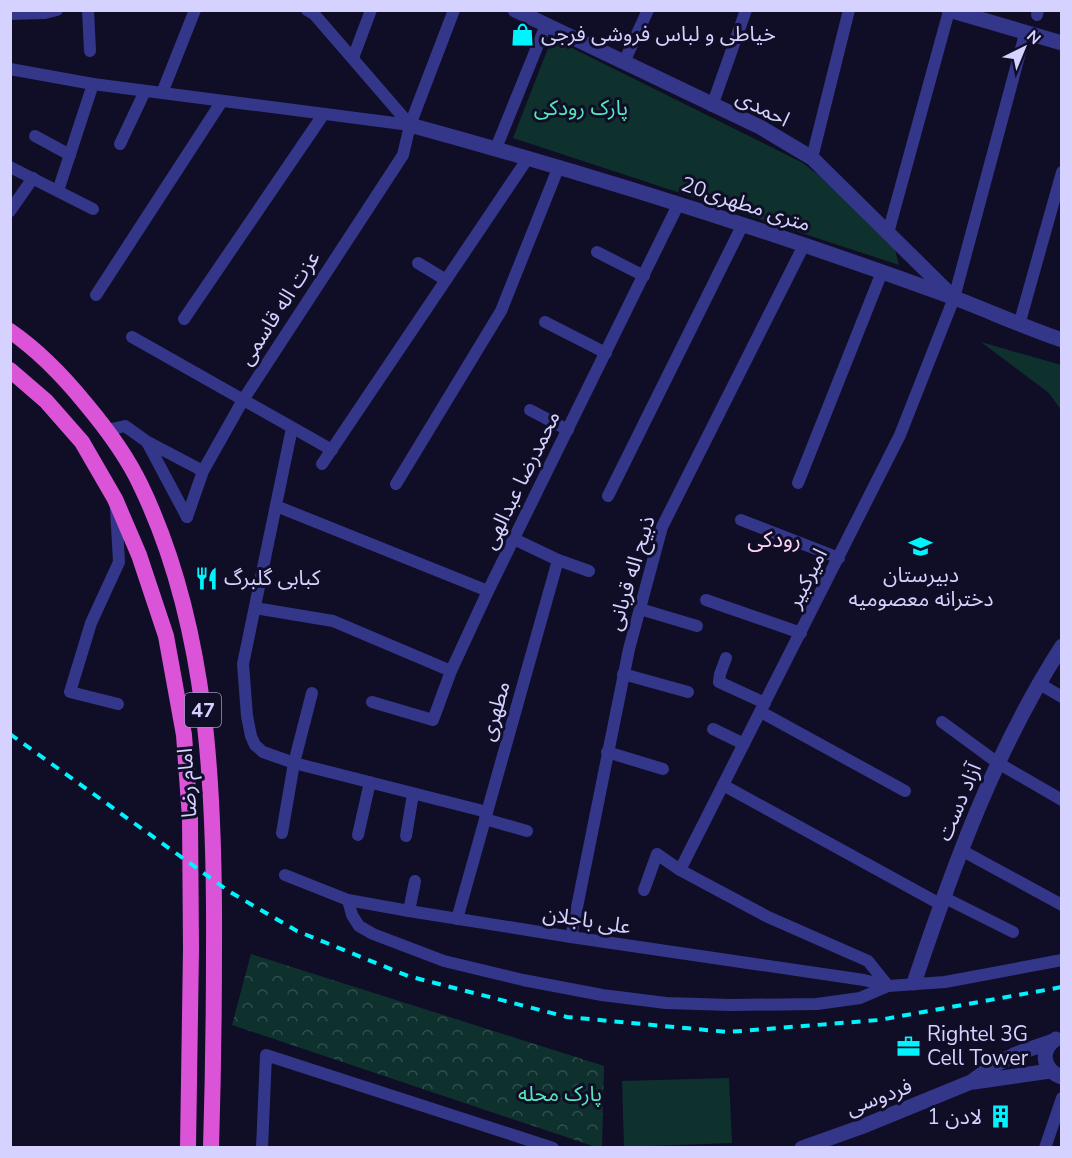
<svg xmlns="http://www.w3.org/2000/svg" width="1072" height="1158" viewBox="0 0 1072 1158" font-family="'Nunito Sans','Noto Sans Arabic',sans-serif">
  <style>
    .forest { fill: url(#forest-crowns) }
    .green { fill: #0f312e }
    .lines { fill: none; stroke-linecap: round; stroke-linejoin: round }
    .minor { stroke: #343689; stroke-width: 12 }
    .tertiary { stroke: #343689; stroke-width: 15 }
    .trunk { stroke: #db53d6; stroke-width: 16 }
    .rail { stroke: #00f4fd; stroke-width: 4; stroke-dasharray: 9 8; stroke-linecap: butt }
    .labels { text-anchor: middle; dominant-baseline: central; stroke-width: 6; stroke-linejoin: round; paint-order: stroke }
    .shield { fill: #100d26; stroke: #9a97be; stroke-width: 1.5 }
    .shield-label { font-size: 20px; font-weight: bold; fill: #d5d2ff }
    .poi-label { font-size: 21px; fill: #d5d2ff; stroke: #100d26; text-anchor: start }
    .park-label { font-size: 21px; fill: #54e9bb; stroke: #100d26 }
    .street-label { font-size: 21px; fill: #d5d2ff; stroke: #100d26 }
    .neighbourhood-label { font-size: 22px; fill: #ffd4f2; stroke: #100d26 }
  </style>
  <defs>
    <pattern id="forest-crowns" width="20" height="18" patternUnits="userSpaceOnUse" patternTransform="scale(1.5)"><rect width="20" height="18" fill="#0f312e"/><path d="M2 6a3 3 0 1 1 6 0M12 15a3 3 0 1 1 6 0" fill="none" stroke="#314e4d"/></pattern>
  </defs>
  <rect width="100%" height="100%" fill="#100d26"/>
  <!-- forest -->
  <path class="forest" d="M251,954L604,1066L602,1147H596L232,1025Z"/>
  <!-- green -->
  <g class="green">
    <path d="M552,38L803,163L822,178L895,250L899,265L513,138Z"/>
    <path d="M981,342L1061,365V410L1049,393Z"/>
    <path d="M729,1078L732,1143L624,1147L622,1081Z"/>
  </g>
  <g class="lines">
    <!-- minor -->
    <g class="minor">
      <path d="M88,10L90,51"/>
      <path d="M307,10L314,14L410,125"/>
      <path d="M10,14L45,13L57,10"/>
      <path d="M1037,15L1038,10"/>
      <path d="M353,58L371,10"/>
      <path d="M624,62L648,10"/>
      <path d="M10,69L93,84L410,125"/>
      <path d="M162,93L195,10"/>
      <path d="M712,106L746,10"/>
      <path d="M35,136L70,155"/>
      <path d="M120,144L145,91"/>
      <path d="M496,148L546,25"/>
      <path d="M812,158L849,10"/>
      <path d="M10,167L93,209"/>
      <path d="M58,191L93,84"/>
      <path d="M10,211L33,178"/>
      <path d="M888,233L949,11"/>
      <path d="M597,252L644,276"/>
      <path d="M418,263L446,280"/>
      <path d="M96,295L222,101"/>
      <path d="M184,319L323,115"/>
      <path d="M545,322L606,353"/>
      <path d="M1019,325L1062,172"/>
      <path d="M132,337L332,450"/>
      <path d="M530,410L568,430"/>
      <path d="M292,428L243,664L247,716L251,736L255,745L263,752L294,763L487,812"/>
      <path d="M107,430L125,426L146,441L203,471"/>
      <path d="M147,442L187,517"/>
      <path d="M322,464L528,158"/>
      <path d="M798,483L882,272"/>
      <path d="M396,484L501,311L559,166"/>
      <path d="M608,496L742,226"/>
      <path d="M276,506L488,591"/>
      <path d="M116,509L119,562L91,623L70,692L118,704"/>
      <path d="M187,517L203,471L243,400L403,155L410,125L454,10"/>
      <path d="M741,520L839,558"/>
      <path d="M514,539L558,560L589,571"/>
      <path d="M706,600L801,633"/>
      <path d="M255,608L333,621L451,671"/>
      <path d="M640,609L697,626"/>
      <path d="M726,658L720,674L719,682L765,703"/>
      <path d="M623,674L688,692"/>
      <path d="M1038,683L1062,697"/>
      <path d="M372,702L433,720L451,671L488,591L679,203"/>
      <path d="M761,712L905,791"/>
      <path d="M942,722L998,763L1062,800"/>
      <path d="M713,729L744,744"/>
      <path d="M607,752L663,769"/>
      <path d="M723,785L940,904"/>
      <path d="M485,819L527,831"/>
      <path d="M282,833L294,763L312,693"/>
      <path d="M358,835L370,782"/>
      <path d="M406,836L413,794"/>
      <path d="M961,850L1062,905"/>
      <path d="M680,870L900,435L954,298L1025,34"/>
      <path d="M285,875L348,900L409,911L571,937L864,980L888,986"/>
      <path d="M644,890L657,854L680,870L768,917L868,961L888,986"/>
      <path d="M943,897L1013,932"/>
      <path d="M348,900L352,915L359,926L373,934L444,961L523,980L602,995L666,1003L731,1005L817,1004L860,998L888,986L945,982L1062,960"/>
      <path d="M409,911L415,881"/>
      <path d="M457,919L558,560"/>
      <path d="M571,937L629,649L662,527L804,245"/>
      <path d="M262,1148L266,1055L553,1148"/>
      <path d="M1045,1148L1062,1098"/>
    </g>
    <!-- tertiary -->
    <g class="tertiary">
      <path d="M515,10L760,127L812,158L950,294"/>
      <path d="M949,10L1062,43"/>
      <path d="M410,125C593,175 774,232 952,297C989,311 1024,327 1062,340"/>
      <path d="M914,983C953,867 995,750 1062,646"/>
      <path d="M1056,1039C1039,1050 1043,1071 1062,1077"/>
      <path d="M974,1082L1050,1071"/>
      <path d="M802,1148L861,1127L971,1082L993,1066L1016,1054L1053,1041"/>
    </g>
    <!-- trunk -->
    <g class="trunk">
      <path d="M10,331C39,351 63,376 85,403C106,428 127,456 141,486C209,628 215,793 214,948C214,1014 213,1081 211,1148"/>
      <path d="M10,370L46,401L82,442L115,499L139,555L166,636L184,735L190,818L191,949L188,1148"/>
    </g>
    <!-- rail -->
    <path class="rail" d="M10,734L230,892L297,931L408,976L567,1017L728,1032L879,1020L1062,987"/>
  </g>
  <!-- icons -->
  <defs>
    <symbol id="shop-bare" viewBox="-9 -9 18 18"><path d="M-5-2.5h2.3a2.7 3.5 0 0 1 5.4 0H5L5.5 6h-11ZM-1.5-2.5h3a1.5 2.3 0 0 0-3 0Z" fill="#00f4fd" stroke="#100d26" stroke-width="2.5" paint-order="stroke"/></symbol>
    <symbol id="school-bare" viewBox="-9 -9 18 18"><path d="M0-5L7-2L0 1L-7-2ZM-4 1L0 2.5L4 1V4Q0 6-4 4Z" fill="#00f4fd" stroke="#100d26" stroke-width="2.5" paint-order="stroke"/></symbol>
    <symbol id="restaurant-bare" viewBox="-9 -9 18 18"><path d="M-5-6h1v4h1v-4h1v4h1v-4h1v5L-1.5 .5V6h-2V.5L-5-1ZM5-6V6H3V1.5H1.5Q1.5-4 5-6Z" fill="#00f4fd" stroke="#100d26" stroke-width="2.5" paint-order="stroke"/></symbol>
    <symbol id="office-bare" viewBox="-9 -9 18 18"><path d="M-6-3h4V-5.5h4V-3h4V5H-6ZM-1-4.5V-3h2v-1.5ZM-6 0V1H6V0Z" fill="#00f4fd" stroke="#100d26" stroke-width="2.5" paint-order="stroke"/></symbol>
    <symbol id="building-bare" viewBox="-9 -9 18 18"><path d="M-4-6H4V6H1V3H-1V6H-4ZM-2.5-4.3h1.7v1.8h-1.7ZM.8-4.3h1.7v1.8H.8ZM-2.5-1h1.7V.8h-1.7ZM.8-1h1.7V.8H.8Z" fill="#00f4fd" stroke="#100d26" stroke-width="2.5" paint-order="stroke"/></symbol>
  </defs>
  <g fill-rule="evenodd">
    <use href="#shop-bare" x="506" y="18" width="33" height="33"/>
    <use href="#school-bare" x="904" y="530" width="33" height="33"/>
    <use href="#restaurant-bare" x="190" y="562" width="33" height="33"/>
    <use href="#office-bare" x="892" y="1030" width="33" height="33"/>
    <use href="#building-bare" x="984" y="1100" width="33" height="33"/>
  </g>
  <g class="labels">
    <!-- shield labels -->
    <rect class="shield" x="185" y="693" width="36" height="34" rx="4.5"/>
    <g class="shield-label">
      <text x="203" y="710">47</text>
    </g>
    <!-- poi labels -->
    <g class="poi-label">
      <text x="541" y="34">خیاطی و لباس فروشی فرجی</text>
      <text x="921" y="575" text-anchor="middle">دبیرستان<tspan x="921" dy="24">دخترانه معصومیه</tspan></text>
      <text x="224" y="578">کبابی گلبرگ</text>
      <text x="927" y="1034">Rightel 3G<tspan x="927" dy="24">Cell Tower</tspan></text>
      <text x="982" y="1117" text-anchor="end">لادن 1</text>
    </g>
    <!-- park labels -->
    <g class="park-label">
      <text x="581" y="108">پارک رودکی</text>
      <text x="560" y="1094">پارک محله</text>
    </g>
    <!-- street labels -->
    <g class="street-label">
      <text transform="translate(763 108) rotate(27)">احمدی</text>
      <text transform="translate(746 204) rotate(18)">20متری مطهری</text>
      <text transform="translate(279 308) rotate(-57)">عزت اله قاسمی</text>
      <text transform="translate(521 480) rotate(-64)">محمدرضا عبدالهی</text>
      <text transform="translate(631 573) rotate(-73)">ذبیح اله قربانی</text>
      <text transform="translate(807 578) rotate(-63)">امیرکبیر</text>
      <text transform="translate(495 711) rotate(-74)">مطهری</text>
      <text transform="translate(187 783) rotate(-94)">امام رضا</text>
      <text transform="translate(959 802) rotate(-67)">آزاد دست</text>
      <text transform="translate(587 920) rotate(9)">علی باجلان</text>
      <text transform="translate(879 1097) rotate(-21)">فردوسی</text>
    </g>
    <!-- neighbourhood labels -->
    <g class="neighbourhood-label">
      <text x="774" y="540">رودکی</text>
    </g>
  </g>
  <!-- border -->
  <rect width="1072" height="1158" fill="none" stroke="#d5d2ff" stroke-width="24"/>
  <!-- north arrow -->
  <g transform="translate(1024 48) rotate(43)" stroke="#100d26" stroke-width="4.5" paint-order="stroke">
  <path d="M0-4.5L10 22L0 15L-10 22Z" fill="#d5d2ff"/>
  <text y="-9" font-size="16" font-weight="bold" text-anchor="middle" fill="#d5d2ff">N</text>
  </g>
</svg>
